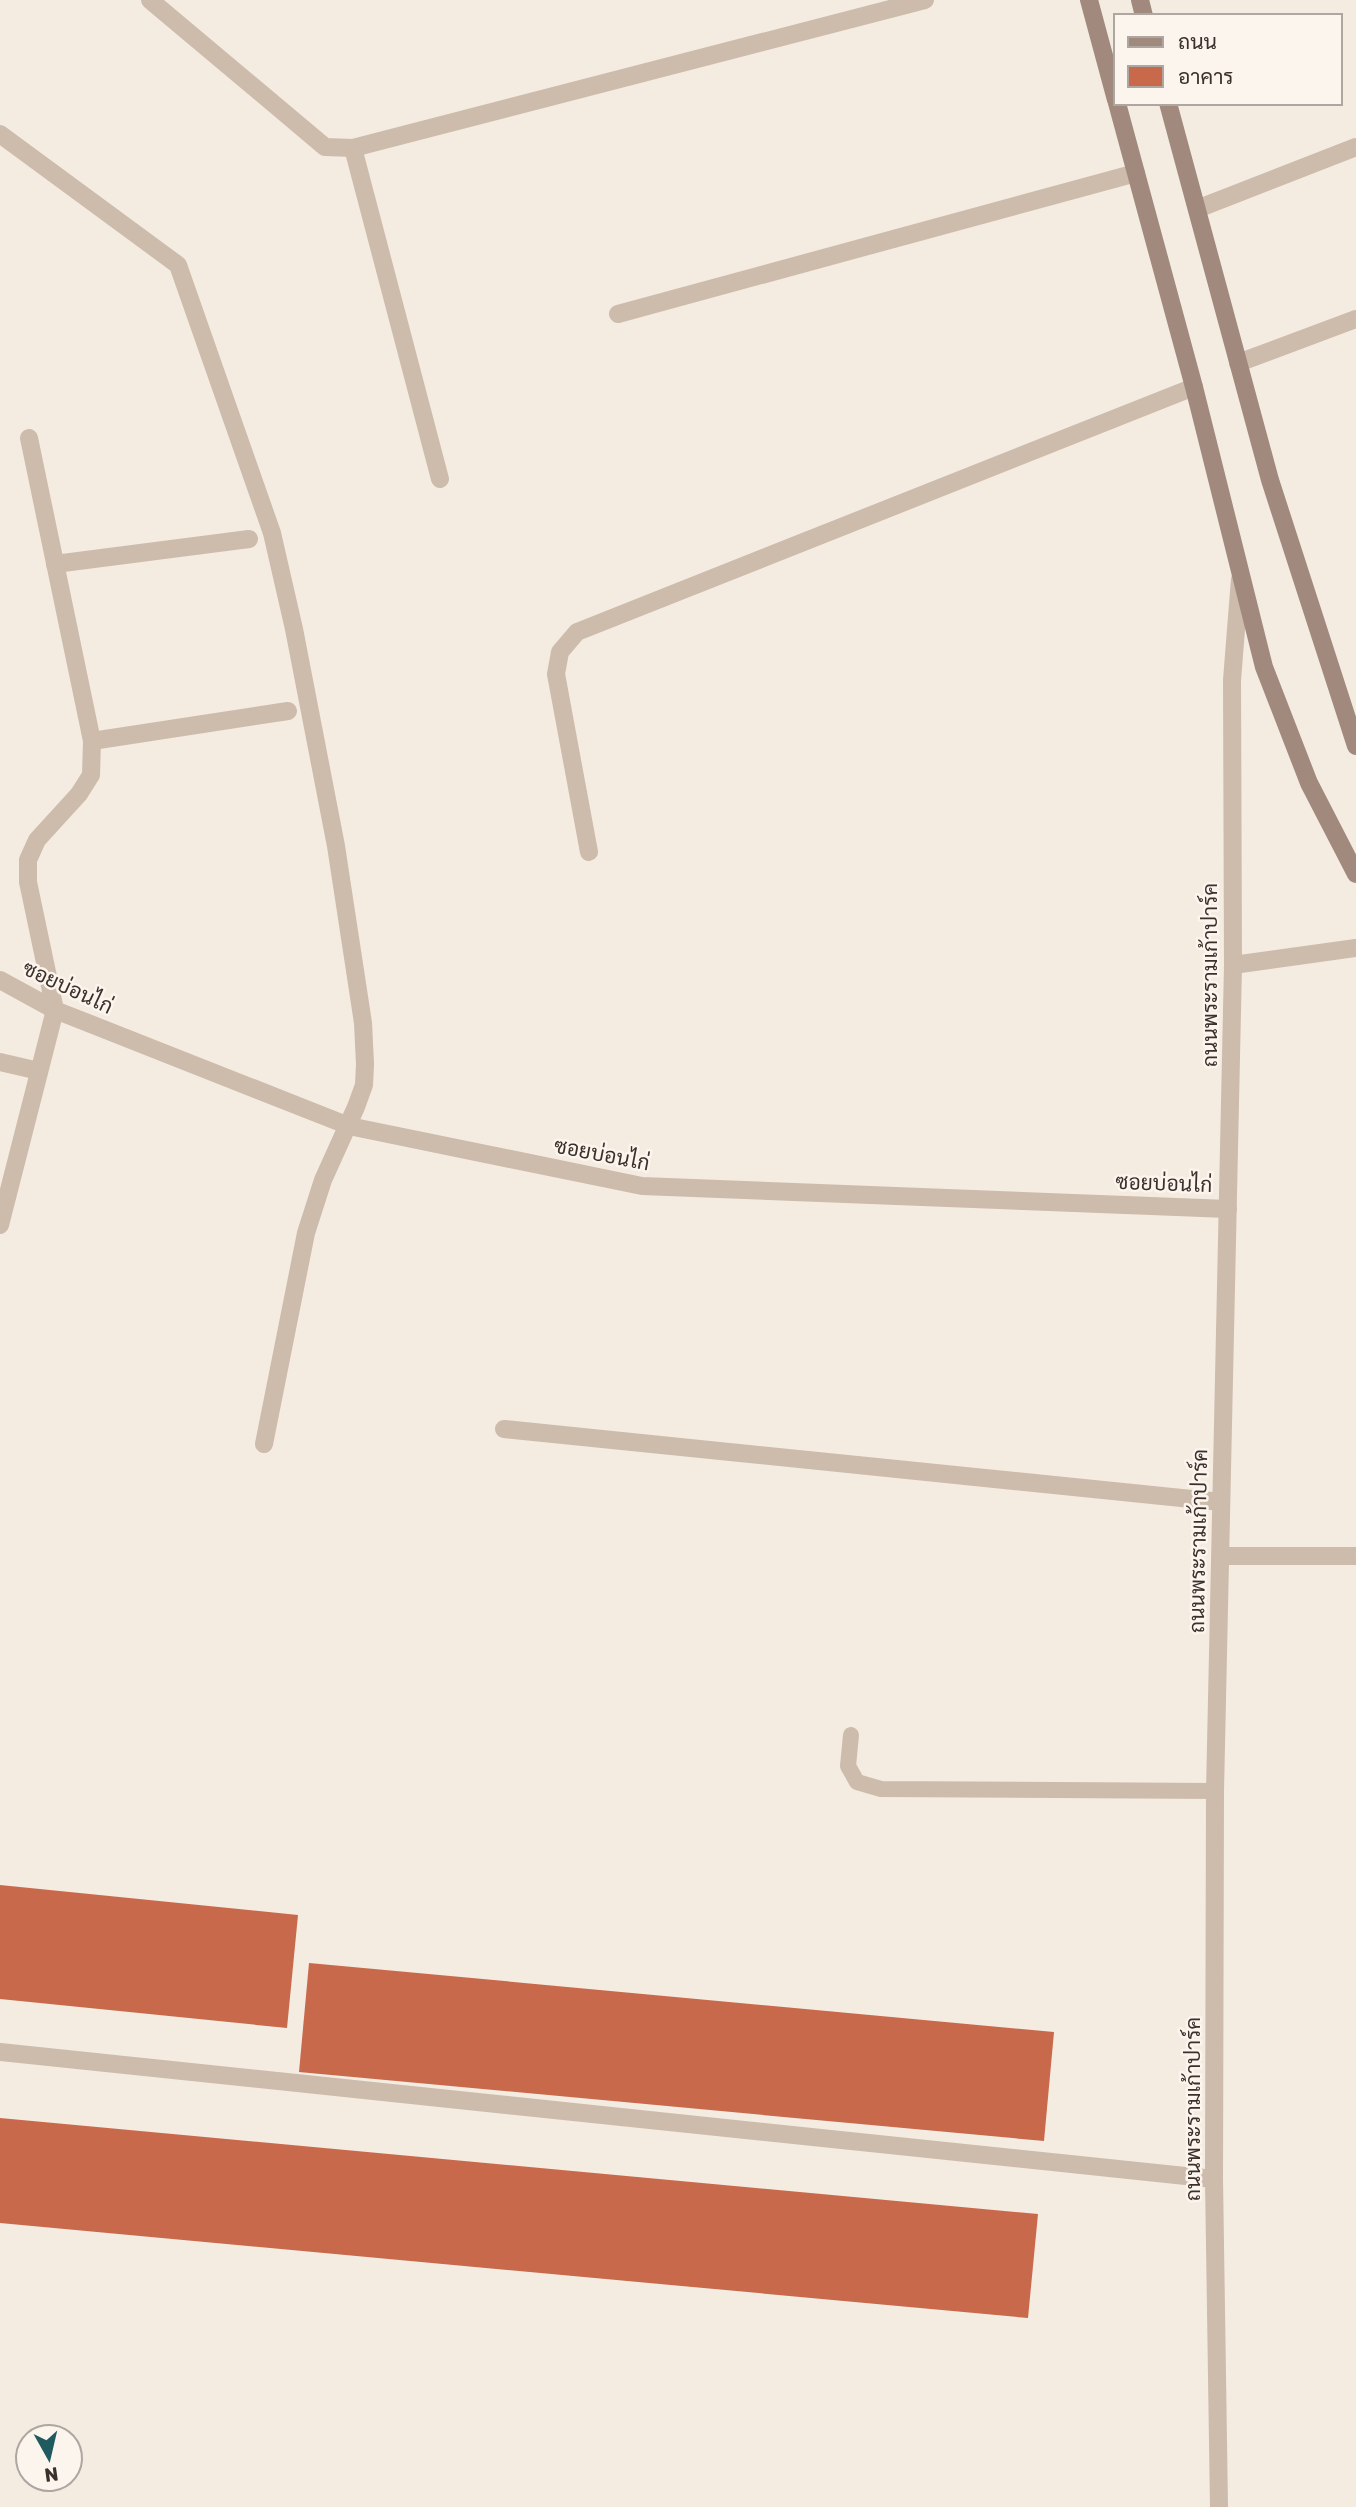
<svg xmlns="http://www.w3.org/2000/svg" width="1356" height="2507" viewBox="0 0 1356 2507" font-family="Rubik,Sarabun,sans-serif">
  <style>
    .building { fill: #c8694b }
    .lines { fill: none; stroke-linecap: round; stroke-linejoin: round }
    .service { stroke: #cdbbac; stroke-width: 16 }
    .minor { stroke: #cdbbac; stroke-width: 18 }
    .secondary { stroke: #a18a7d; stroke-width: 18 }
    .labels { text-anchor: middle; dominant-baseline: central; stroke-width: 5; stroke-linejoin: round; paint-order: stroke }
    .street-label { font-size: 21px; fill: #3b302b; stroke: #fbf5ee }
  </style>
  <rect width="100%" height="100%" fill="#f4ebe1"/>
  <!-- building -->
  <g class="building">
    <path d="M0,1885L298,1915L287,2028L0,1999Z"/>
    <path d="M309,1963L1054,2032L1044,2141L299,2072Z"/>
    <path d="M0,2118L1038,2214L1028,2318L0,2223Z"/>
  </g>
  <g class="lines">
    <!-- service -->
    <path class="service" d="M851,1735L848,1766L857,1782L881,1789L1215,1791"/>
    <!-- minor -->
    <g class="minor">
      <path d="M150,0L325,147L353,148L925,0"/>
      <path d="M0,134L178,265L272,533L294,629L336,846L363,1023L365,1064L364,1085L356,1107L323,1180L306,1233L264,1444"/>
      <path d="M353,148L440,479"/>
      <path d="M1197,209L1356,147"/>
      <path d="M618,314L1136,173"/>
      <path d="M1238,363L1356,319"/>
      <path d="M55,564L249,539"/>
      <path d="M92,741L288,711"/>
      <path d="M589,852L556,674L560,652L577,632L1194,387"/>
      <path d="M1233,965L1356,948"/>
      <path d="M0,980L55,1010L349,1126L642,1186L1228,1209"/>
      <path d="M0,1062L39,1071"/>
      <path d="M0,1225L55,1010L28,882V860L37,840L79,794L91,775L92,741L29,438"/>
      <path d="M504,1429L1221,1502"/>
      <path d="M1221,1556H1356"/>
      <path d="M0,2052L1214,2179"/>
      <path d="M1219,2507L1214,2179L1215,1791L1233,965L1232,680L1240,579"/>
    </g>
    <!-- secondary -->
    <g class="secondary">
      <path d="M1089,0L1116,100"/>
      <path d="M1140,0L1144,16"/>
      <path d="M1117,103L1194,387L1264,667L1309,783L1356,874"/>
      <path d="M1168,103L1270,480L1356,746"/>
    </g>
  </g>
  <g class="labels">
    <!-- street labels -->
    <g class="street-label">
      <text transform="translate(1209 975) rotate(-90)">ถนนพระรามเก้าปาร์ค</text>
      <text transform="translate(68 987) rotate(25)">ซอยบ่อนไก่</text>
      <text transform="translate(602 1154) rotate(11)">ซอยบ่อนไก่</text>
      <text transform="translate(1164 1183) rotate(2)">ซอยบ่อนไก่</text>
      <text transform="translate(1198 1541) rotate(-89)">ถนนพระรามเก้าปาร์ค</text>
      <text transform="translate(1192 2109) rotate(-90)">ถนนพระรามเก้าปาร์ค</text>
    </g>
  </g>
  <!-- legend -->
  <rect x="1114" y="14" width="228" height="91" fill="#fbf5ee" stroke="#aea6a0" stroke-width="2"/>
  <rect x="1128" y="37" width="35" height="10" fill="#a18a7d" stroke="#aea6a0" stroke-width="2"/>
  <text x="1178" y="49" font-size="21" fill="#3b302b">ถนน</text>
  <rect x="1128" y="66" width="35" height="21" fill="#c8694b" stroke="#aea6a0" stroke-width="2"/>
  <text x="1178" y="84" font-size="21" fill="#3b302b">อาคาร</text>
  <!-- north arrow -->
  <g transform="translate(49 2458) rotate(172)"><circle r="33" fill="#fbf5ee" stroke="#aea6a0" stroke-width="2"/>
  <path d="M0-5L12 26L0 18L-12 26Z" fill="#1f5a5e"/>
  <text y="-10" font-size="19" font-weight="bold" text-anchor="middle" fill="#3b302b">N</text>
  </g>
</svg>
